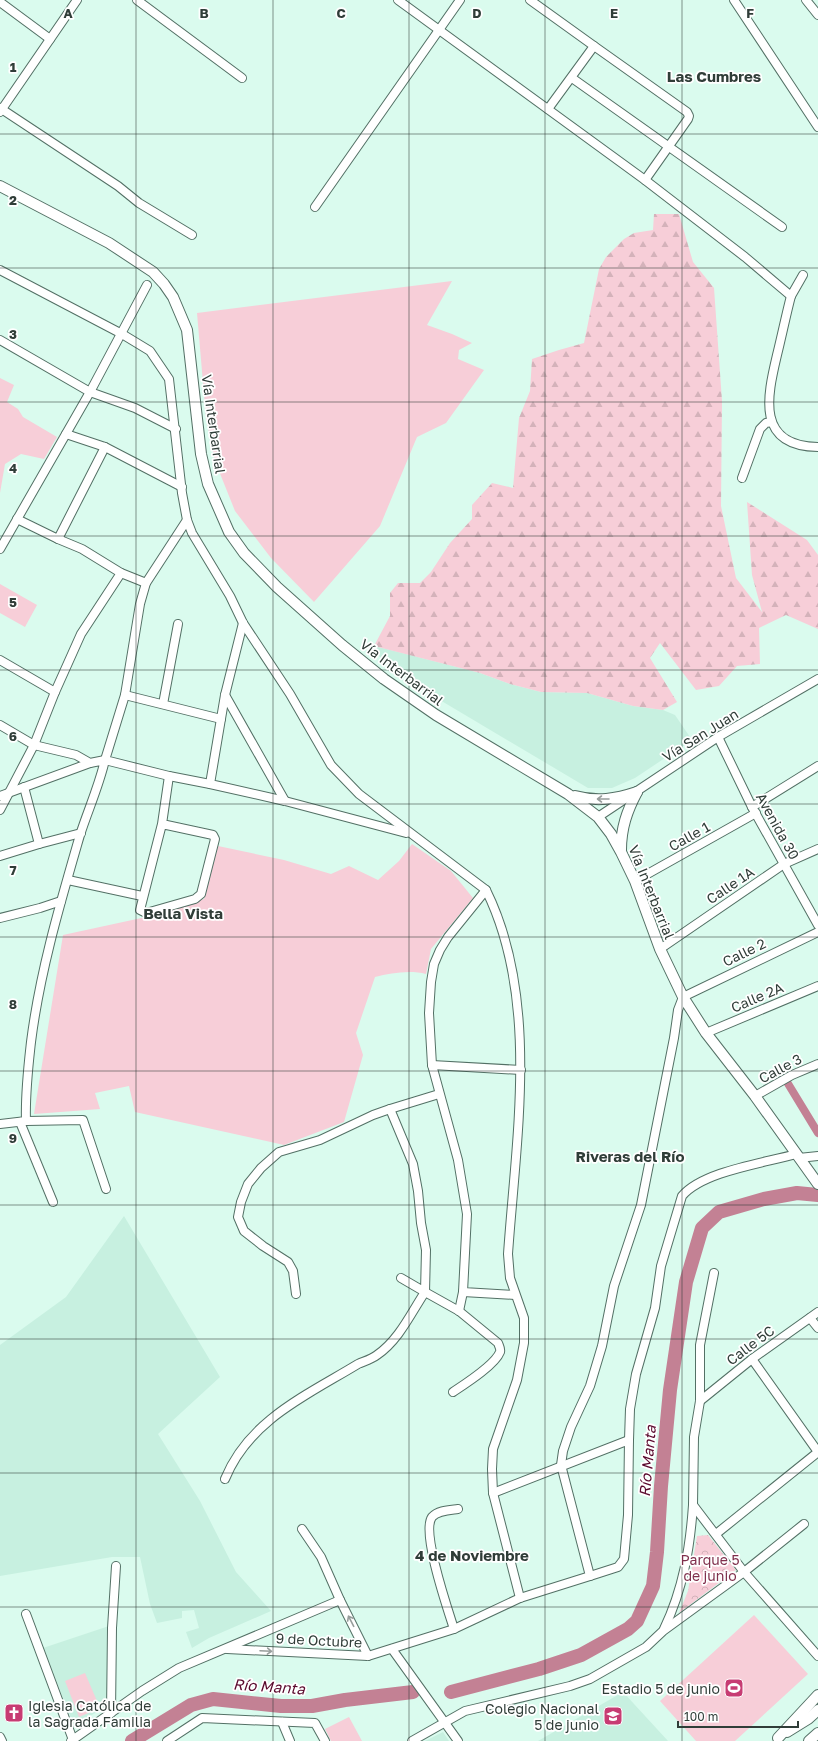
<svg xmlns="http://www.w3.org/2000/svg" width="818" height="1741" viewBox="0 0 818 1741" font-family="'Golos Text',sans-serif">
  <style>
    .built { fill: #c7f0e0 }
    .grass { fill: #f7ced8 }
    .forest { fill: url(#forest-firs) }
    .park { fill: url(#park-crowns) }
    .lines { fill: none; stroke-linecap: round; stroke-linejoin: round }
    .canal { stroke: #c38194; stroke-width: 8 }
    .river { stroke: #c38194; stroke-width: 14 }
    .minor-casing { stroke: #537065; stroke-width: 10 }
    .major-casing { stroke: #537065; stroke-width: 12 }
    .minor { stroke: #fff; stroke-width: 8 }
    .major { stroke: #fff; stroke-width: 10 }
    .oneway { stroke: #989e9c }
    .grid { fill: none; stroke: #303d38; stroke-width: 1; stroke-opacity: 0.55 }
    .labels { text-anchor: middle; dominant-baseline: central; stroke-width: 3.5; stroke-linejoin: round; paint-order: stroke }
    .street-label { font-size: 14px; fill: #303d38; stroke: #fff }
    .park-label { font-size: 14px; fill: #7f2f4c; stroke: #fff }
    .poi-label { font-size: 14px; fill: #303d38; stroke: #fff; text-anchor: end }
    .neighbourhood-label { font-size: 15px; font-weight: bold; fill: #303d38; stroke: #fff }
    .water-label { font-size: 15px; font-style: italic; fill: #5a092d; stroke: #fff }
    .grid-label { font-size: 13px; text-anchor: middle; font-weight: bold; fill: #303d38; stroke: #fff; stroke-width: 3.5; stroke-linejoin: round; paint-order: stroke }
  </style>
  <defs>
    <pattern id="forest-firs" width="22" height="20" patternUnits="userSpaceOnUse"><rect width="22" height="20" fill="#f7ced8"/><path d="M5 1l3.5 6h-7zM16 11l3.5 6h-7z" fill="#d4b2ba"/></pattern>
    <pattern id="park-crowns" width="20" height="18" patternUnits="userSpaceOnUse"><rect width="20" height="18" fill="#f7ced8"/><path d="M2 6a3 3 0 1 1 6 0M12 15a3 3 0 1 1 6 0" fill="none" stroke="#d4b2ba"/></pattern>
  </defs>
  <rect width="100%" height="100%" fill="#dafbee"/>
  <!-- built -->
  <g class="built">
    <path d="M363,643L480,673L510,684L541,692L587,693L633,706L663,710L675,715L692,740L635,778L612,788H588L413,684Z"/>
    <path d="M124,1216L220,1377L158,1434L200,1501L236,1572L271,1611L209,1638L192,1648L186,1632L199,1628L194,1610L182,1611V1618L157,1623L150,1604L140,1557H112L0,1576V1345L66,1297Z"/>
    <path d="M109,1626L108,1705L74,1726L43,1648Z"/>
    <path d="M623,1692L668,1741H538Z"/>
    <path d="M443,1732L449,1741H425Z"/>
  </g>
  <!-- grass -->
  <g class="grass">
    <path d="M452,281L427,325L452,334L472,343L459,350L458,359L484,370L446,423L417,437L380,526L314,602L271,558L235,511L215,461L206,418L197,313Z"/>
    <path d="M0,378L14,385L7,402L18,409L23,417L57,437L44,459L21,454L5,464L0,493Z"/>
    <path d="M0,584L37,605L25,627L0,613Z"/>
    <path d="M412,844L451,871L473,898L431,949L426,974C410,970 391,973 375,977L356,1033L363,1055L344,1122L284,1145L135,1112L129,1086L95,1093L100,1109L34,1114L63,935L146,917L204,899L218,846L284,860L331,874L349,866L378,880L399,861Z"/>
    <path d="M754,1615L808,1674L735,1741H696L660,1701Z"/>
    <path d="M85,1673L100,1708L79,1717L65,1681Z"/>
    <path d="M349,1717L362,1741H331L325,1729Z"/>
  </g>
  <!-- forest -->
  <path class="forest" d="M654,214H679L693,262L714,288L722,401L721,506L736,578L762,612L752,575L747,502L807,540L818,555V629L786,615L759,628L760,664L737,666L719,686L696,690L660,643L650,658L677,702L663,710L633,706L587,693L541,692L510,684L480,673L374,646L390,616V593L398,583H420L431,572L450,543L472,519V505L492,483L513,488L519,418L530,391L532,359L559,350L584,343L599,269L606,257L624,239L634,233L653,230Z"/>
  <!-- park -->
  <path class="park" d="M708,1535L736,1570L679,1613L688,1591L697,1536Z"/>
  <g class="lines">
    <!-- canal -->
    <path class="canal" d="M787,1082L818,1133"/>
    <!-- river -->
    <g class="river">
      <path d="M451,1692L539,1669L581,1655L628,1629L637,1621L653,1586L657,1552L661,1486L670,1390L686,1282L702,1228L719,1212L764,1199L797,1193L818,1195"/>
      <path d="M132,1741L191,1705L213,1699L281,1706H312L345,1700L413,1692"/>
    </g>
    <defs>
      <g id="minor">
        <path d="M137,0L242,78"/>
        <path d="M398,0L645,180L745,257L791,296L803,275"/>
        <path d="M530,0L594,46L548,109"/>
        <path d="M734,0L818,127"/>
        <path d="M806,0L818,15"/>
        <path d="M0,2L50,39"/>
        <path d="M594,46L687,112L689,116L688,119L645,180"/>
        <path d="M572,78L782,227"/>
        <path d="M0,108L118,186L139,203L192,235"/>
        <path d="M0,112L77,0"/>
        <path d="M315,207L460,0"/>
        <path d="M0,270L122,334L150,351L169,379L182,493L187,520L192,533L230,596L243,623L290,694L331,765L359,794L486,890C540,999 516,1138 508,1254L510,1278L524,1318V1343L517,1380L493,1449L492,1469L493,1493L520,1598"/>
        <path d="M791,296C786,315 782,335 777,355C767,397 756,446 818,447"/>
        <path d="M0,340L90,392L135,408L176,429"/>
        <path d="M66,434L105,447L182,487"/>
        <path d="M742,478L760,429L766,423L771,422"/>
        <path d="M17,519L58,539L105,447"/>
        <path d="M187,520L146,583L140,604L125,695L105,760L169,776L210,784"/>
        <path d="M58,539L82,549L121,573L146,583"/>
        <path d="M0,549L90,392L147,285"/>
        <path d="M243,623L225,695L210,784L285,801L406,833"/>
        <path d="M0,660L55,692"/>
        <path d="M125,695L221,719"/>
        <path d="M225,695L285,801"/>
        <path d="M163,704L178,624"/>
        <path d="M0,725L34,745L76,755L90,763L105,760C99,786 88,810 80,835C60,904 40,971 31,1042C28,1069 25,1094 26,1121"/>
        <path d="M718,737L752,807L818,925"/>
        <path d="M24,787L39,844"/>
        <path d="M0,796L90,763"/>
        <path d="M752,807L818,766"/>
        <path d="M0,810L34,745L55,692L81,634L121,573"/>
        <path d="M598,817L718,737L818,679"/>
        <path d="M162,824L213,835L215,839L201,894L195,899L146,913L140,910L162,824L169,776"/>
        <path d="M0,856L39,844L81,833"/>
        <path d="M68,880L142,896"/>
        <path d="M635,881L756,813"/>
        <path d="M486,890L448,937L440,950L434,964L431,982L429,1013L432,1065L458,1160L467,1214L463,1292L515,1295"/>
        <path d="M0,918L40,908L61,901"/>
        <path d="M660,949L784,864L818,849"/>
        <path d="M706,1033L818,986"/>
        <path d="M432,1065L521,1070"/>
        <path d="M755,1096L792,1075L818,1064"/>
        <path d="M20,1122L53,1202"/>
        <path d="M0,1124L26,1121L83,1120L106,1189"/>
        <path d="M799,1158L818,1156"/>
        <path d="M714,1273L700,1345V1401L694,1437L693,1505L744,1572L818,1656"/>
        <path d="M401,1278L425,1292L426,1250L421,1223L418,1191L413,1164L390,1109L439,1094"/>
        <path d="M296,1294L293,1271L288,1262L263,1246L244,1231L238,1217L241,1202L248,1184L261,1168L279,1152L320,1140L373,1115L390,1109"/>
        <path d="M459,1311L463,1292"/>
        <path d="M810,1318L818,1328"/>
        <path d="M752,1359L818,1452"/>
        <path d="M700,1401L752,1359L818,1312"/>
        <path d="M629,1440L630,1409L636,1374L655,1308L661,1266L682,1196C703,1171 765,1163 796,1154"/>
        <path d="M225,1479C249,1420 307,1395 358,1364C365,1361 372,1359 377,1355C399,1340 411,1313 425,1292L459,1311L498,1343C499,1346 501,1349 500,1352C495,1365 465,1384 453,1392"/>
        <path d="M493,1493L629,1440L628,1515L624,1559L618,1567L590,1576"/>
        <path d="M302,1529L321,1557L340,1600"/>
        <path d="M716,1534L818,1452"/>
        <path d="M26,1614L73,1740"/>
        <path d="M454,1629C448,1610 421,1532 432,1517C438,1510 450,1510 458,1509"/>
        <path d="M664,1629C683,1589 690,1549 693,1505"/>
        <path d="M227,1649L368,1656L454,1629L520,1598L590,1576L561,1465L563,1451L571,1427L590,1386L602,1346L614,1286L641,1205L674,1038L678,1010L683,997L818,932"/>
        <path d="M392,1649L458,1741"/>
        <path d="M111,1713L112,1628L116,1566"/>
        <path d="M282,1722L290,1741"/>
        <path d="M0,1737L2,1741"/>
        <path d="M71,1741L142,1691L179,1668L340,1600L368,1656"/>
        <path d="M167,1741L202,1718L315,1723L325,1741"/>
        <path d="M412,1741L465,1711L570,1686L590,1679L646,1647L663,1631L744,1572L804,1524"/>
      </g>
      <g id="major">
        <path d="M0,186L109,243L153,272L164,284L173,297L187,330L201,454L208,484L229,532L244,553L277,587L342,645L384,679L436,715L568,794L598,817L611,834L621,852L635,881L660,949L683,997L706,1033L755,1096L818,1184"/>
        <path d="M575,796C597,802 616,799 637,792"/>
        <path d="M621,850C621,828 627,811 637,792"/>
        <path d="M787,1732L808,1719L818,1710"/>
        <path d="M778,1738L818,1695"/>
        <path d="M809,1741L818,1733"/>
      </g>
    </defs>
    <!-- minor casing -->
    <use href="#minor" class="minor-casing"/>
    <!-- major casing -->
    <use href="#major" class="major-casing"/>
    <!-- minor -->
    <use href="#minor" class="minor"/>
    <!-- major -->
    <use href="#major" class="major"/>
  </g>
  <!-- one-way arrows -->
  <defs><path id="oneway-shaft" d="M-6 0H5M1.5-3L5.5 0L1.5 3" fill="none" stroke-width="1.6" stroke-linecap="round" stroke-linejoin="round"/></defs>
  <g class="oneway">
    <use href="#oneway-shaft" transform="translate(603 799) rotate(180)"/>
    <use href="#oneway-shaft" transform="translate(351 1621) rotate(-117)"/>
    <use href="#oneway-shaft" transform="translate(266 1651) rotate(3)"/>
  </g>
  <!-- grid -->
  <path class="grid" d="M136,0V1741M273,0V1741M409,0V1741M545,0V1741M682,0V1741M0,134H818M0,268H818M0,402H818M0,536H818M0,670H818M0,804H818M0,937H818M0,1071H818M0,1205H818M0,1339H818M0,1473H818M0,1607H818"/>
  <!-- icons -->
  <defs>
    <symbol id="stadium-square" viewBox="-11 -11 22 22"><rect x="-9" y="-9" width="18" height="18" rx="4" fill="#c73c73" stroke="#fff"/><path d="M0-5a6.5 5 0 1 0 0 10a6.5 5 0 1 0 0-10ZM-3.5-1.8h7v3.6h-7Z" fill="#fff"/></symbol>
    <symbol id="church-square" viewBox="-11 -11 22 22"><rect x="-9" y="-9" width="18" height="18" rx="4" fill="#c73c73" stroke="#fff"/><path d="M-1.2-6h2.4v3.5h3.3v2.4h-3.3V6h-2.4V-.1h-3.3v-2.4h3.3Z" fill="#fff"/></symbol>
    <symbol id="school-square" viewBox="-11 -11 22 22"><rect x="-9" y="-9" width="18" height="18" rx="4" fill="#c73c73" stroke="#fff"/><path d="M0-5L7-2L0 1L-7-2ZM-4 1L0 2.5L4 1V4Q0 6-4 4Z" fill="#fff"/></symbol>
  </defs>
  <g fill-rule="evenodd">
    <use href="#stadium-square" x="723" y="1677" width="22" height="22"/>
    <use href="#church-square" x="3" y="1702" width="22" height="22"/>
    <use href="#school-square" x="602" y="1705" width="22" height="22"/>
  </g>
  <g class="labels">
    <!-- street labels -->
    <g class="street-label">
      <text transform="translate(214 424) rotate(82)">Vía Interbarrial</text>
      <text transform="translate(402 672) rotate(37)">Vía Interbarrial</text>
      <text transform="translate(700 735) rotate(-32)">Vía San Juan</text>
      <text transform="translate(778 826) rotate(61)">Avenida 30</text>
      <text transform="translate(689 836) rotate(-29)">Calle 1</text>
      <text transform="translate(730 885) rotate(-34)">Calle 1A</text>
      <text transform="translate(652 892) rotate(68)">Vía Interbarrial</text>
      <text transform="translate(744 952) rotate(-26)">Calle 2</text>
      <text transform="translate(757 997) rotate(-23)">Calle 2A</text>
      <text transform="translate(780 1068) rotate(-28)">Calle 3</text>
      <text transform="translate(750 1345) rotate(-37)">Calle 5C</text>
      <text transform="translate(319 1640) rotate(3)">9 de Octubre</text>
    </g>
    <!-- park labels -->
    <g class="park-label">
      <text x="710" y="1559">Parque 5<tspan x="710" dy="16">de junio</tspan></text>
    </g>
    <!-- poi labels -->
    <g class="poi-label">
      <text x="720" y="1688">Estadio 5 de junio</text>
      <text x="28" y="1705" text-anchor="start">Iglesia Católica de<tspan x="28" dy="16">la Sagrada Familia</tspan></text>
      <text x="599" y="1708">Colegio Nacional<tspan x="599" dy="16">5 de junio</tspan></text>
    </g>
    <!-- neighbourhood labels -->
    <g class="neighbourhood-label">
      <text x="714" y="76">Las Cumbres</text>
      <text x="183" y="913">Bella Vista</text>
      <text x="630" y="1156">Riveras del Río</text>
      <text x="472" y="1555">4 de Noviembre</text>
    </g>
    <!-- water labels -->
    <g class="water-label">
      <text transform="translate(647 1461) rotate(-85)">Río Manta</text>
      <text transform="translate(269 1686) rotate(4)">Río Manta</text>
    </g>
  </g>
  <g class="grid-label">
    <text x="68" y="18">A</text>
    <text x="204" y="18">B</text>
    <text x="341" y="18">C</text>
    <text x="477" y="18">D</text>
    <text x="614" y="18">E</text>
    <text x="750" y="18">F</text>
    <text x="13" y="72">1</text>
    <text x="13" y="205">2</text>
    <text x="13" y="339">3</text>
    <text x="13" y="473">4</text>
    <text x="13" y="607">5</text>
    <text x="13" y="741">6</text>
    <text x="13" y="875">7</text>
    <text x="13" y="1009">8</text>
    <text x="13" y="1143">9</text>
  </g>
  <!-- scale -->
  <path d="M678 1721v6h120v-6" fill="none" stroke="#303d38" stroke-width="2"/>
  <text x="684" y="1721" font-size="12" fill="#303d38" stroke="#ffffff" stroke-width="3" paint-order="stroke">100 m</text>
</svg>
